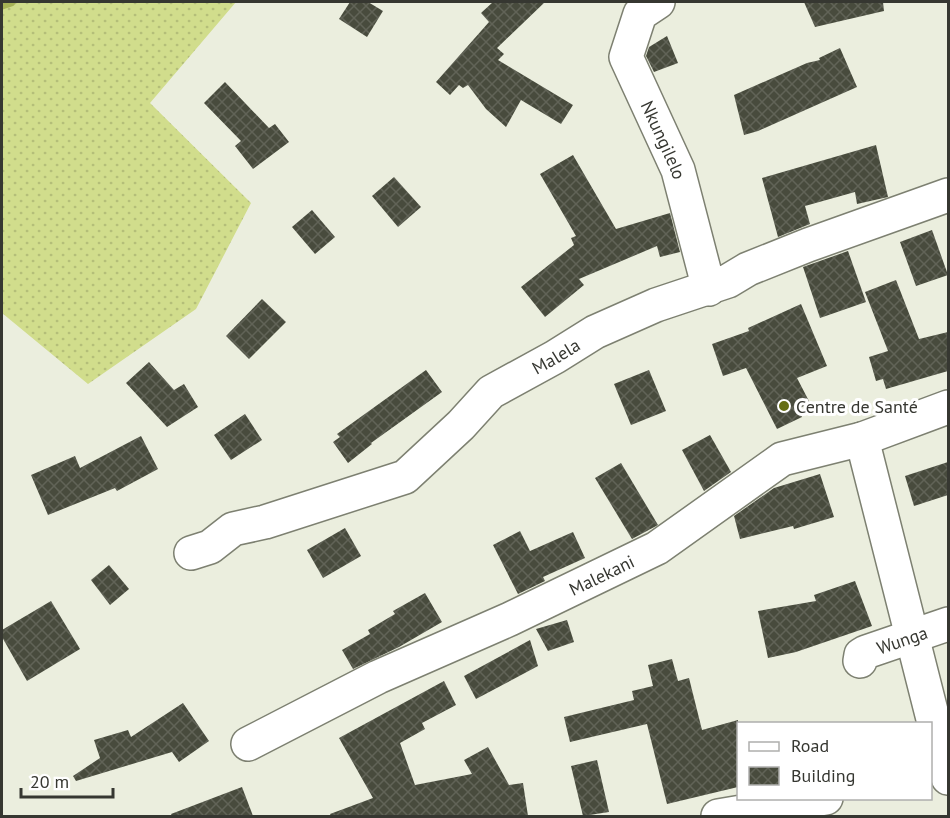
<svg xmlns="http://www.w3.org/2000/svg" width="950" height="818" viewBox="0 0 950 818" font-family="'PT Sans',sans-serif">
  <style>
    .garden { fill: url(#garden-dots) }
    .lines { fill: none; stroke-linecap: round; stroke-linejoin: round }
    .stream { stroke: #a7b356; stroke-width: 9 }
    .building { fill: url(#building-cross-hatch) }
    .minor-casing { stroke: #7d8071; stroke-width: 36 }
    .minor { stroke: #fff; stroke-width: 33 }
    .poi-dot { fill: #656e15; stroke: #fff; stroke-width: 2 }
    .labels { text-anchor: middle; dominant-baseline: central; stroke-width: 6; stroke-linejoin: round; paint-order: stroke }
    .street-label { font-size: 18px; fill: #363731; stroke: #fff }
    .poi-label { font-size: 18px; fill: #363731; stroke: #fff; text-anchor: start }
  </style>
  <defs>
    <pattern id="garden-dots" width="8" height="8" patternUnits="userSpaceOnUse" patternTransform="scale(1.5)"><rect width="8" height="8" fill="#d1dd8c"/><path d="M2 2h.1M6 6h.1" fill="none" stroke="#b4be79" stroke-width="1.8" stroke-linecap="round"/></pattern>
    <pattern id="building-cross-hatch" width="8" height="8" patternUnits="userSpaceOnUse" patternTransform="scale(1.5)"><rect width="8" height="8" fill="#484b3d"/><path d="M0 0l8 8M0 8l8-8" fill="none" stroke="#616357"/></pattern>
  </defs>
  <rect width="100%" height="100%" fill="#ebeede"/>
  <!-- garden -->
  <path class="garden" d="M2,2H236L150,103L251,203L196,309L88,384L2,313Z"/>
  <g class="lines">
    <!-- stream -->
    <path class="stream" d="M2,5L11,2"/>
  </g>
  <!-- building -->
  <g class="building">
    <path d="M350,2H368L383,11L367,37L339,19Z"/>
    <path d="M493,2H545L497,48L504,54L498,60L573,105L561,124L521,100L506,127L486,109L468,85L463,88L459,85L450,95L436,82L489,22L481,13Z"/>
    <path d="M804,2H883L884,11L815,27Z"/>
    <path d="M667,36L678,63L654,72L646,56L649,47Z"/>
    <path d="M840,48L857,87L758,131L744,135L734,95L807,63L820,60L819,58Z"/>
    <path d="M225,82L269,128L275,124L289,142L253,169L235,146L241,141L204,103Z"/>
    <path d="M876,145L888,197L857,204L855,192L805,206L810,224L778,237L762,178Z"/>
    <path d="M573,155L616,229L670,213L680,252L660,257L657,246L579,279L584,285L545,317L521,287L574,245L571,238L576,236L540,174Z"/>
    <path d="M394,177L421,207L398,227L372,196Z"/>
    <path d="M312,210L335,237L315,254L292,227Z"/>
    <path d="M932,230L948,275L916,286L900,242Z"/>
    <path d="M848,251L866,302L820,318L803,267Z"/>
    <path d="M896,280L919,339L948,332V371L886,389L883,379L876,381L869,357L888,351L865,292Z"/>
    <path d="M262,299L286,322L249,359L226,336Z"/>
    <path d="M801,304L827,366L797,378L810,403L798,409L802,417L777,429L746,368L723,376L712,344L749,331L748,328Z"/>
    <path d="M149,362L174,390L184,384L198,407L167,427L126,383Z"/>
    <path d="M426,370L442,392L371,443L372,444L348,463L333,442L340,437L337,434Z"/>
    <path d="M649,370L666,411L631,425L614,384Z"/>
    <path d="M245,414L262,440L231,460L214,435Z"/>
    <path d="M710,435L731,472L704,491L682,450Z"/>
    <path d="M141,436L158,469L117,491L115,488L48,515L31,475L75,456L80,468Z"/>
    <path d="M948,462V495L914,506L905,476Z"/>
    <path d="M621,463L658,525L632,539L595,478Z"/>
    <path d="M820,474L834,517L794,529L793,526L740,539L734,516L774,488Z"/>
    <path d="M345,528L361,556L323,578L307,550Z"/>
    <path d="M520,531L530,551L573,532L585,558L543,577L545,581L518,594L493,545Z"/>
    <path d="M109,565L129,589L110,605L91,580Z"/>
    <path d="M855,581L872,626L796,652L768,658L758,611L816,601L814,595Z"/>
    <path d="M425,593L442,622L399,647L353,669L342,650L370,634L368,630L395,614L393,611Z"/>
    <path d="M51,601L80,649L27,681L2,637V630Z"/>
    <path d="M567,620L574,642L548,651L536,629Z"/>
    <path d="M530,640L538,666L476,699L464,676Z"/>
    <path d="M672,659L678,681L689,678L702,730L738,720V787L667,804L647,724L570,742L564,717L634,700L632,691L653,686L648,665Z"/>
    <path d="M444,681L456,705L422,723L425,729L400,743L415,785L472,774L464,760L488,747L509,785L523,783L528,816H331L330,814L373,798L339,738Z"/>
    <path d="M183,703L209,741L179,762L172,752L76,781L73,776L100,758L94,740L128,730L131,737Z"/>
    <path d="M597,760L609,812L583,816L571,766Z"/>
    <path d="M242,787L253,816H172L171,814Z"/>
  </g>
  <g class="lines">
    <defs>
      <g id="minor">
        <path id="s1" d="M658,2L640,14L626,57L678,170L709,289"/>
        <path d="M862,439L948,778"/>
        <path id="s2" d="M191,553L210,547L233,529L265,522L405,477L461,425L491,392L555,357L595,332L656,305L728,281L748,269L808,245L948,195"/>
        <path id="s3" d="M860,661L861,655L866,652L948,624"/>
        <path id="s4" d="M248,744L378,677L510,619L657,548L782,459L862,439L948,407"/>
        <path d="M718,816L826,798"/>
      </g>
    </defs>
    <!-- minor casing -->
    <use href="#minor" class="minor-casing"/>
    <!-- minor -->
    <use href="#minor" class="minor"/>
  </g>
  <!-- markers -->
  <circle class="poi-dot" cx="784" cy="406" r="6"/>
  <g class="labels">
    <!-- street labels -->
    <g class="street-label">
      <text stroke="none"><textPath href="#s1" startOffset="158">Nkungilelo</textPath></text>
      <text stroke="none"><textPath href="#s2" startOffset="424">Malela</textPath></text>
      <text stroke="none"><textPath href="#s4" startOffset="392">Malekani</textPath></text>
      <text stroke="none"><textPath href="#s3" startOffset="50">Wunga</textPath></text>
    </g>
    <!-- poi labels -->
    <g class="poi-label">
      <text x="796" y="406">Centre de Santé</text>
    </g>
  </g>
  <!-- border -->
  <rect width="950" height="818" fill="none" stroke="#363731" stroke-width="6"/>
  <!-- legend -->
  <rect x="737" y="722" width="195" height="78" fill="#ffffff" stroke="#afafad" stroke-width="1.5"/>
  <rect x="749" y="742" width="30" height="9" fill="#ffffff" stroke="#afafad" stroke-width="1.5"/>
  <text x="791" y="752" font-size="18" fill="#363731">Road</text>
  <rect x="749" y="767" width="30" height="18" fill="url(#building-cross-hatch)" stroke="#afafad" stroke-width="1.5"/>
  <text x="791" y="782" font-size="18" fill="#363731">Building</text>
  <!-- scale -->
  <path d="M21 788v9h92v-9" fill="none" stroke="#363731" stroke-width="3"/>
  <text x="30" y="788" font-size="18" fill="#363731" stroke="#ffffff" stroke-width="4.5" paint-order="stroke">20 m</text>
</svg>
